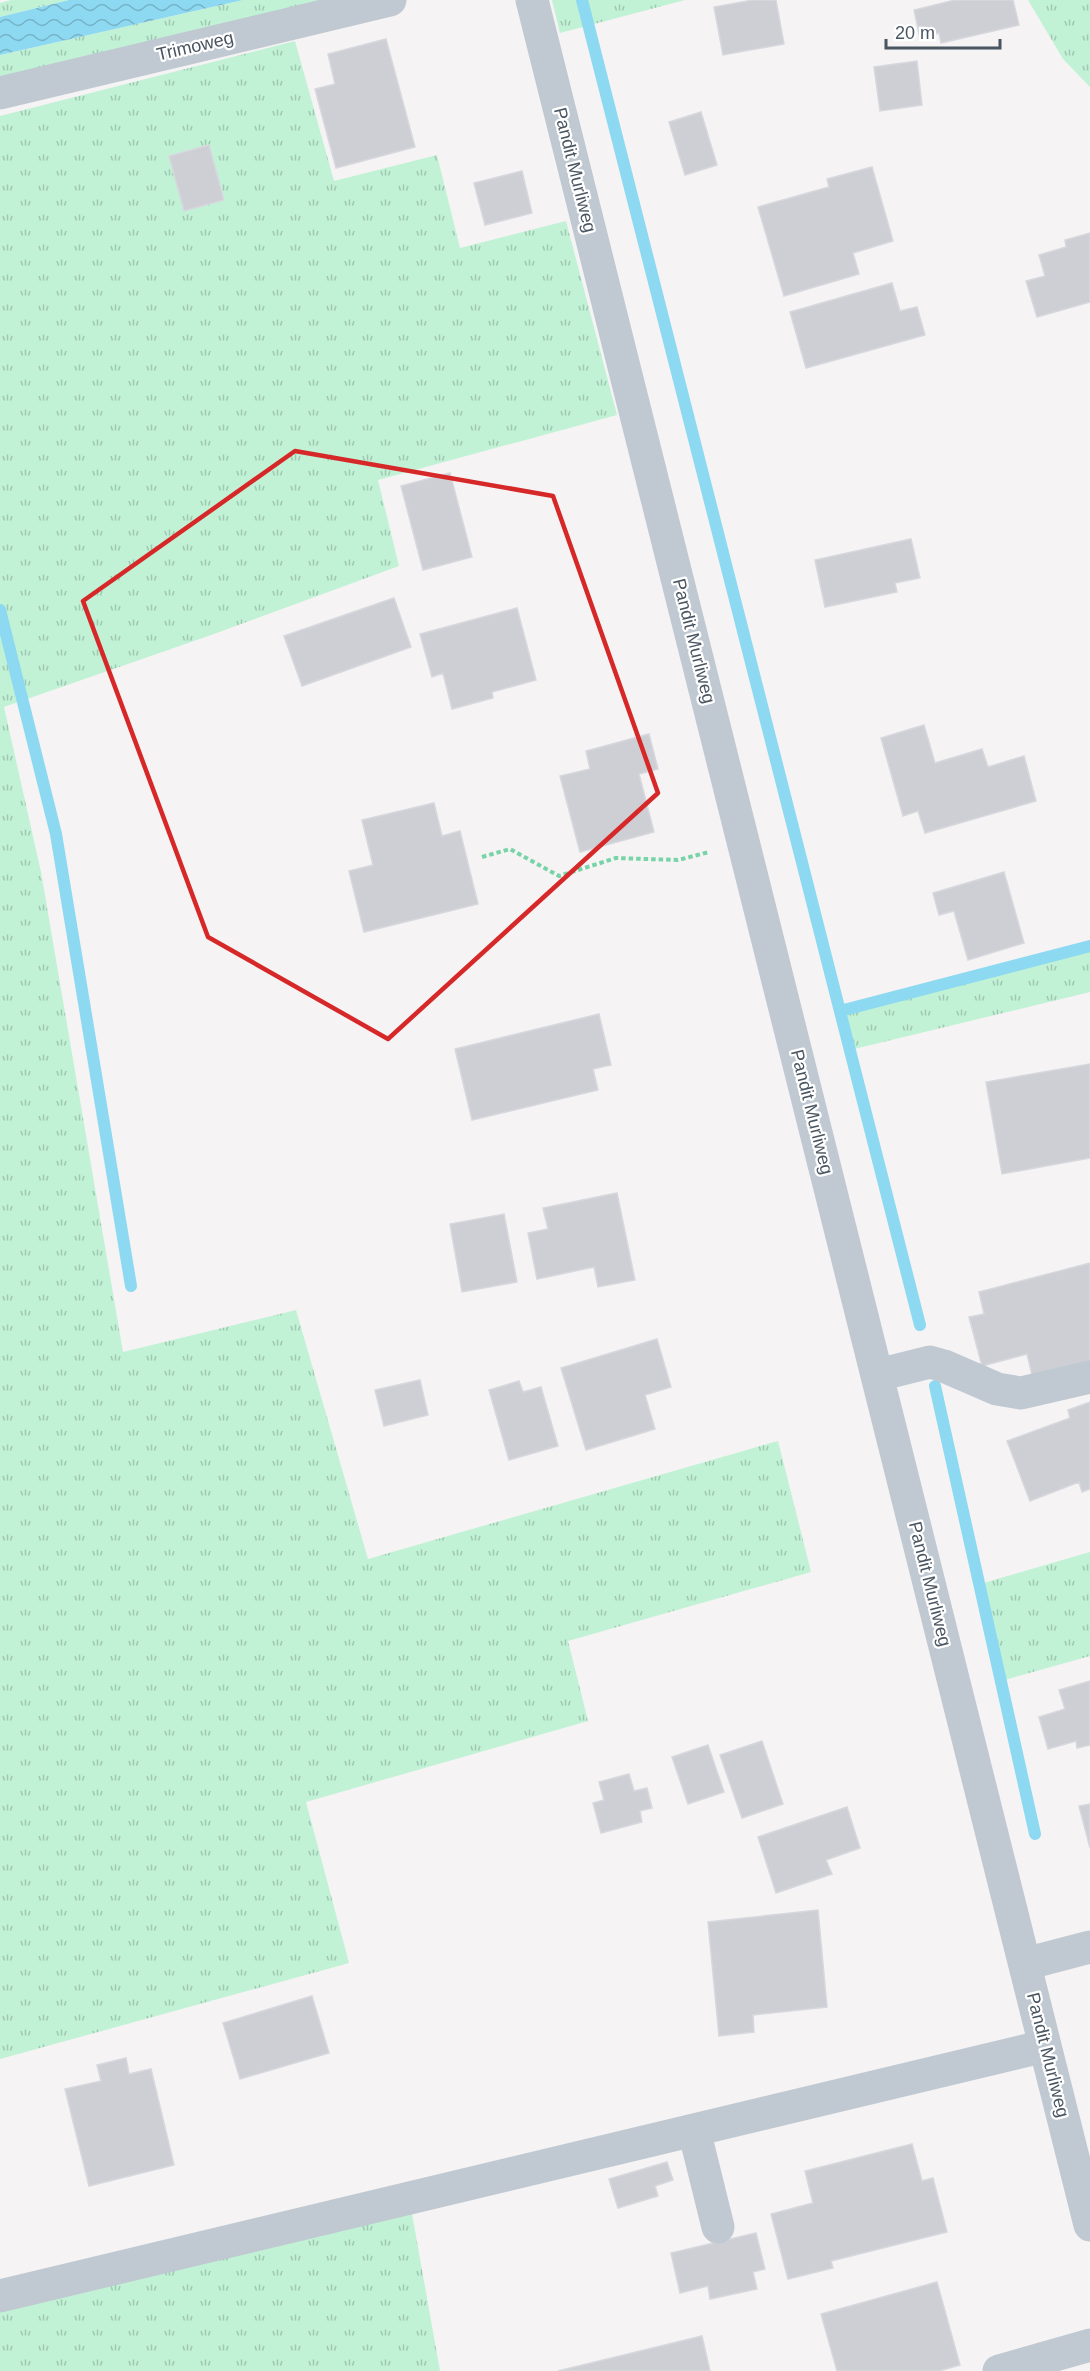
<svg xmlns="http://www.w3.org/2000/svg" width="1090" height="2371" font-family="Helvetica,sans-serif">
<defs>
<pattern id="grass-tufts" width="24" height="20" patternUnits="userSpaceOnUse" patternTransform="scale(1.5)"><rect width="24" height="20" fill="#c1f2d6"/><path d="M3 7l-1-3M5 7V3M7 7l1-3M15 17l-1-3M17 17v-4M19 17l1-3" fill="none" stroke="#9fc7b1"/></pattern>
<pattern id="water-waves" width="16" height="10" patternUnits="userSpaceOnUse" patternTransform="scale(1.5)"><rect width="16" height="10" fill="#8dd9f1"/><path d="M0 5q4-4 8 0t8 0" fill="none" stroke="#75b3c7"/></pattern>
</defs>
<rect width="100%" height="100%" fill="#f5f3f3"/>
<path fill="url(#grass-tufts)" d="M11 0H69L0 17V3Z
M243 0H340L0 77V55Z
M552 0H685L560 33Z
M1028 0H1090V87L1063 59Z
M295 41 334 181 437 155 460 248 566 221 617 415 378 480 399 566 214 634 4 707 41 872 123 1352 296 1310 368 1559 778 1441 811 1572 568 1641 588 1721 306 1802 349 1963 0 2059V116Z
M1090 946V992L850 1050 840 1011Z
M1090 1552V1656L1001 1681 980 1584Z
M411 2208 440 2371H0V2309Z"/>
<path fill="url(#water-waves)" d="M69 0H243L0 55V17Z"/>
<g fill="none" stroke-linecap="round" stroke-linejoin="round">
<path stroke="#8dd9f1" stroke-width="12" d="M582 0 920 1325
M0 610 56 834 131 1286
M840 1011 1090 946
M935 1386 1035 1834"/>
</g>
<path fill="#cdcfd5" stroke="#d7d8de" stroke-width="1.5" d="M753 0H776L784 44 723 55 714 7Z
M955 0H1013L1019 25 941 43 939 33 920 38 914 10Z
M386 39 415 147 336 168 315 89 335 84 328 54Z
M917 61 922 105 880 111 874 67Z
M701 112 717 165 685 175 669 122Z
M209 145 224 200 184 211 169 156Z
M872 167 893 241 853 253 859 274 784 296 758 207 829 187 827 179Z
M522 171 532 213 485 225 474 183Z
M1090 233V302L1037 317 1026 281 1045 276 1039 255 1066 247 1065 240Z
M892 283 900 311 917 307 925 335 806 368 790 312Z
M450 473 472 557 423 570 401 486Z
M911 539 920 578 895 583 897 592 825 607 815 560Z
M394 598 411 647 302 686 284 636Z
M517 608 536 680 492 692 493 698 452 709 443 673 432 677 420 634Z
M924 725 935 763 982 749 988 767 1024 756 1036 801 925 833 918 811 903 816 881 738Z
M649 734 658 769 639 774 654 832 580 852 560 776 590 769 586 751Z
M434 803 442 836 460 831 478 904 364 932 349 871 373 865 362 820Z
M1004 872 1024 943 968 960 954 911 939 915 933 893Z
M599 1014 611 1065 593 1069 598 1090 472 1120 455 1049Z
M1090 1064V1158L1002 1174 986 1082Z
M617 1193 635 1280 598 1287 594 1267 537 1279 528 1233 548 1229 543 1208Z
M504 1214 517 1282 462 1292 450 1224Z
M1090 1263V1364L1033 1379 1027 1354 982 1366 969 1317 984 1314 979 1292Z
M657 1339 671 1387 645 1395 655 1429 586 1450 561 1368Z
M420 1380 428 1415 384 1426 375 1390Z
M519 1381 523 1392 541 1387 558 1446 509 1460 489 1390Z
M1090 1402V1489L1082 1492 1079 1482 1030 1501 1007 1441 1070 1418 1068 1410Z
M1090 1681V1745L1077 1748 1076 1741 1048 1749 1039 1717 1065 1709 1059 1690Z
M762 1741 783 1804 742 1818 720 1755Z
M708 1745 724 1792 688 1804 672 1757Z
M629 1774 634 1791 647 1788 652 1808 640 1811 642 1822 601 1833 593 1803 604 1800 599 1782Z
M1090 1804V1848L1079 1806Z
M847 1807 860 1848 826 1860 832 1874 776 1893 758 1837Z
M818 1910 827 2007 753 2015 754 2032 719 2036 708 1922Z
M312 1996 329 2053 240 2079 223 2023Z
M126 2058 129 2074 151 2069 174 2165 89 2186 65 2089 101 2081 97 2065Z
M912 2144 922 2181 933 2178 947 2232 831 2261 833 2268 788 2279 771 2214 813 2203 805 2171Z
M667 2162 673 2180 655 2186 658 2196 618 2208 609 2179Z
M756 2233 765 2269 753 2272 757 2289 710 2299 708 2286 680 2293 671 2253Z
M937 2282 960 2365 939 2371H837L821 2314Z
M702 2336 710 2371H558Z"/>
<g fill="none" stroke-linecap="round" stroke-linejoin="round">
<path stroke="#77d3a8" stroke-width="4" stroke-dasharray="4.5 3" stroke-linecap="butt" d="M482 857 510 849 559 876 616 858 678 860 709 852"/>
<path stroke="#c0c9d2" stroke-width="33" d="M532 0 1090 2225
M0 93 390 0
M878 1375 930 1362 944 1366 997 1389 1021 1393 1090 1377
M1025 1964 1090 1947
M694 2130 718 2227
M0 2296 1045 2046
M999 2371 1090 2345"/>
</g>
<path fill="none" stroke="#d62828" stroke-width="4.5" stroke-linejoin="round" d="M295 451 553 496 658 793 388 1039 208 937 83 601Z"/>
<g text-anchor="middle" stroke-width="4.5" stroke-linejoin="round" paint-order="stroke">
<g font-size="18" fill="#495561" stroke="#fff">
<text transform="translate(195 46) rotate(-13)" y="6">Trimoweg</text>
<text transform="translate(575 170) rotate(76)" y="6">Pandit Murliweg</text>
<text transform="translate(694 641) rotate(76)" y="6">Pandit Murliweg</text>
<text transform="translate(812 1112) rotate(76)" y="6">Pandit Murliweg</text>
<text transform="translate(930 1584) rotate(76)" y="6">Pandit Murliweg</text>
<text transform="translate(1048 2055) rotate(76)" y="6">Pandit Murliweg</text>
</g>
</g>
<path d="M886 39v9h114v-9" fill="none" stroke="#495561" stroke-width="3"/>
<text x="895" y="39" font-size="18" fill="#495561" stroke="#ffffff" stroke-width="4.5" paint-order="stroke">20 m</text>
</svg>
